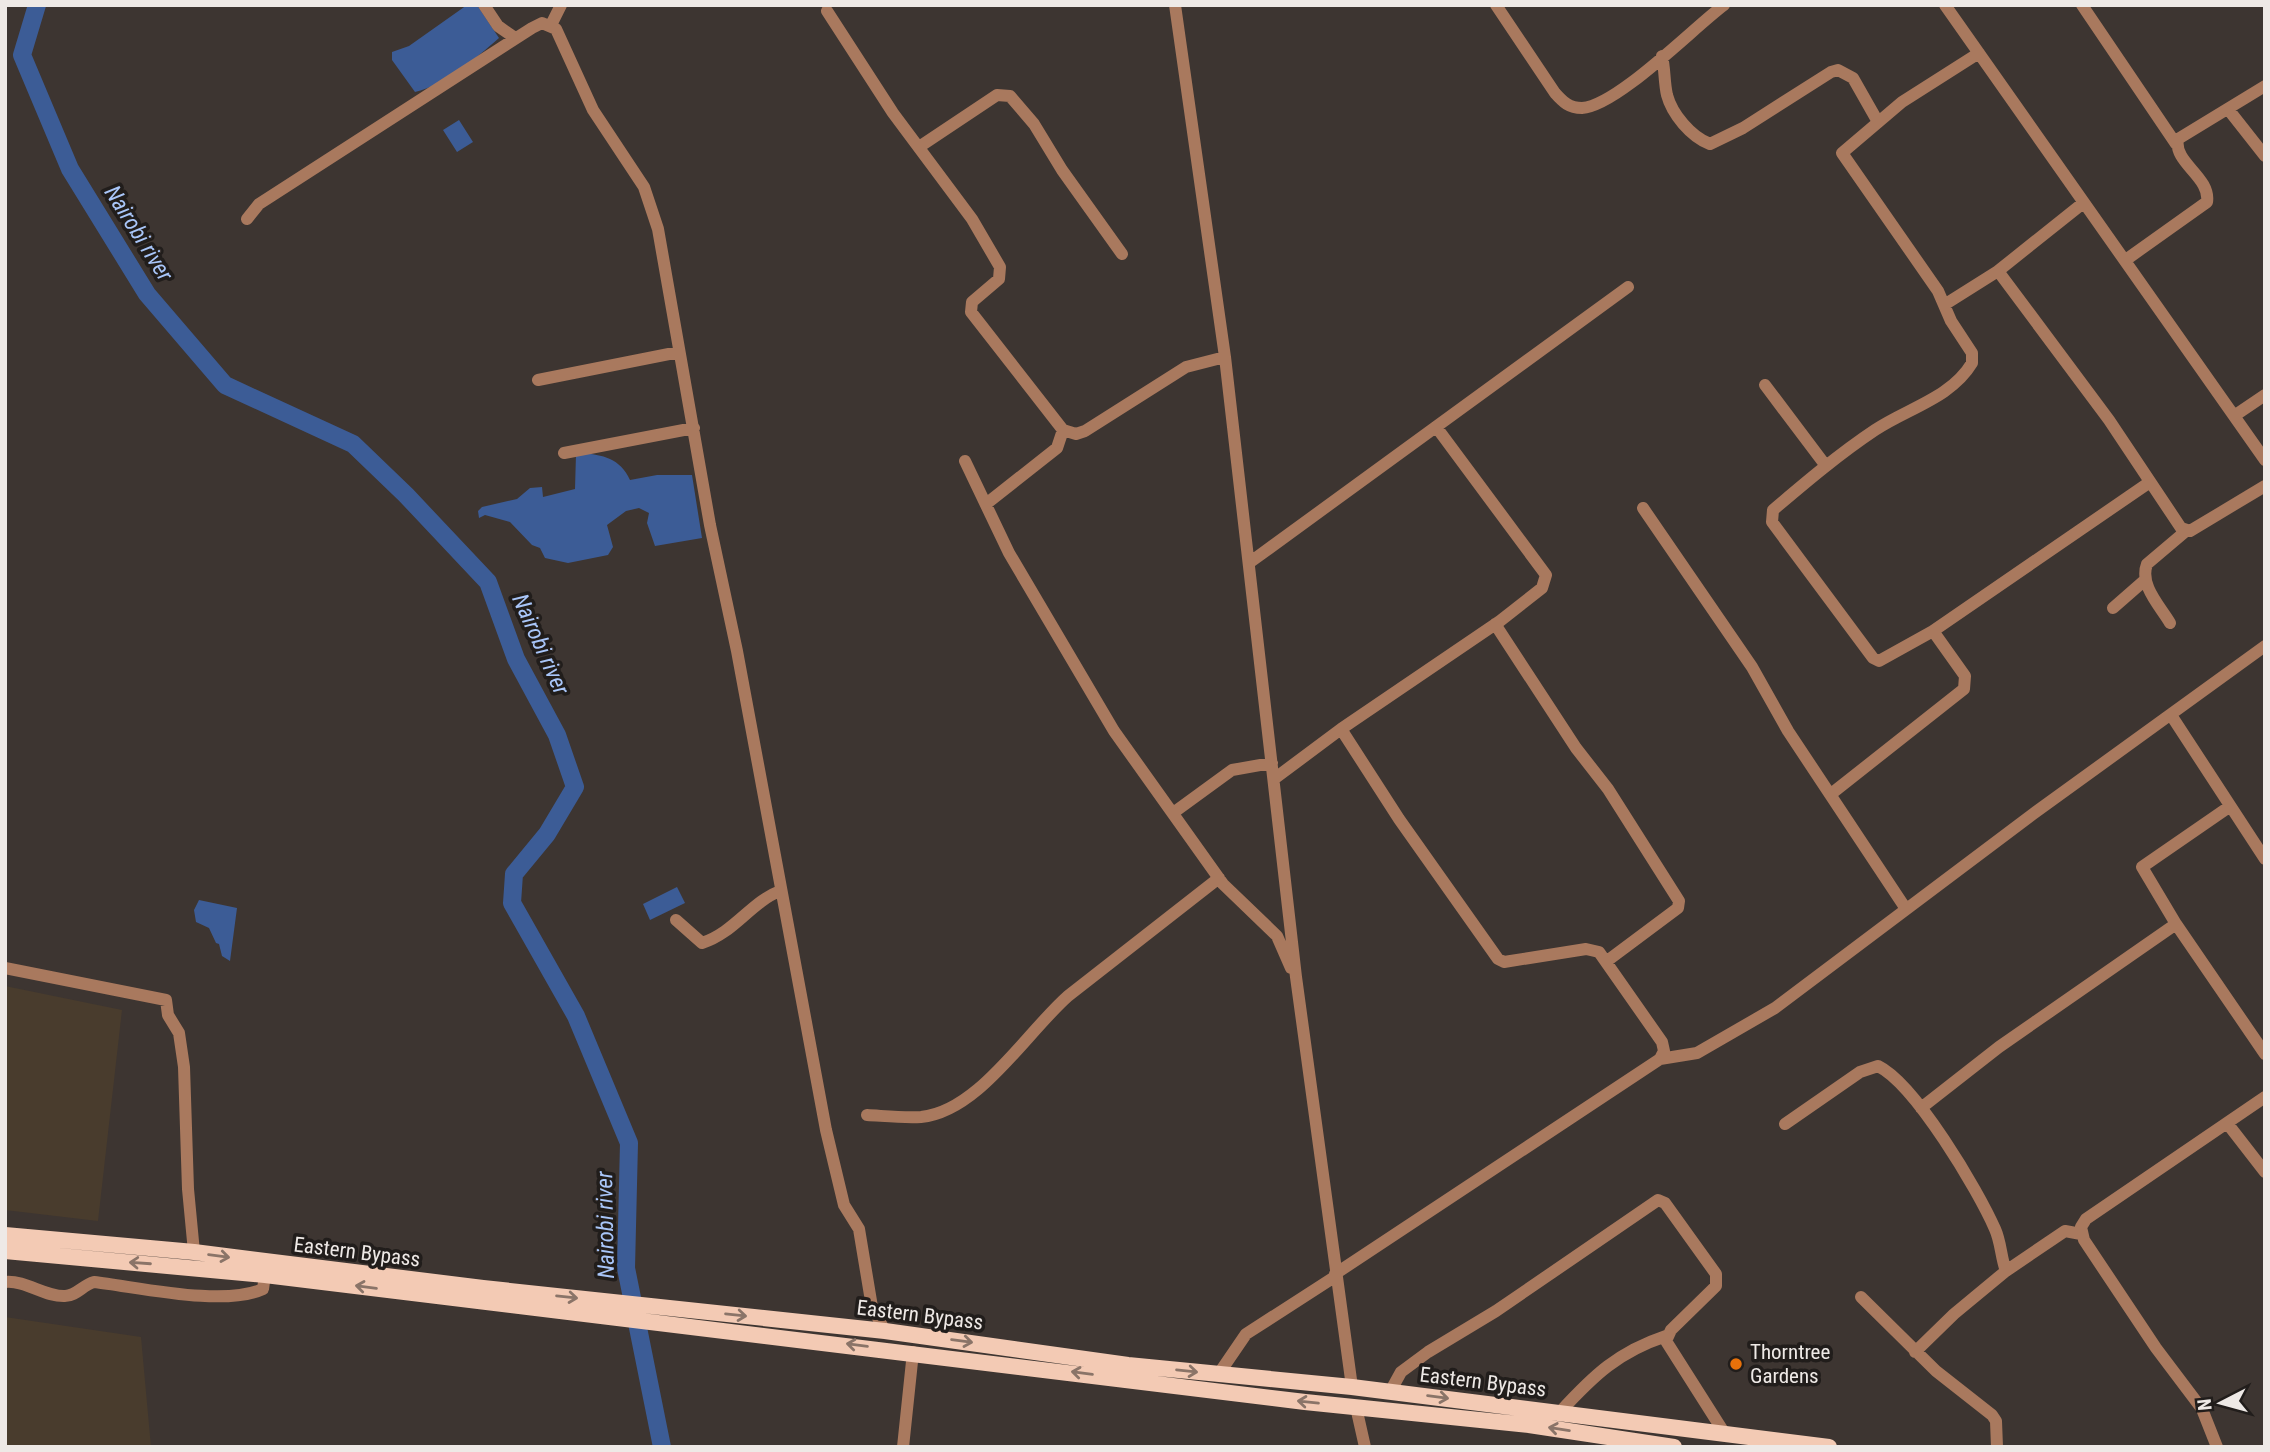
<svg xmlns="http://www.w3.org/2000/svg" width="2270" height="1452" font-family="'Roboto Condensed',sans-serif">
<rect width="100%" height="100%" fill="#3d3531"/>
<path fill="#493c2d" d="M5 986 122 1010 98 1221 5 1210Z
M5 1317 141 1337 151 1447H5Z"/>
<path fill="#3c5c96" d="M467 5H477L499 38C475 59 445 85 415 92L392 60V52L409 46Z
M459 120 473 142 457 152 443 130Z
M581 453C603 455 620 458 630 480L657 475H692L702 538 655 546 647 523 649 513 639 508 626 511 607 525 613 547 608 555 568 563 545 558 540 548 532 545 510 522 485 515 479 518 478 511 482 507 517 499 530 488 542 487 543 497 575 489 576 454Z
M677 887 685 903 650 920 643 904Z
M199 900 237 908 230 961 222 956 219 944 216 943 209 928 196 922 194 910Z"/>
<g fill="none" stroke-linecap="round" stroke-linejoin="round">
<path stroke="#3c5c96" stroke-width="18" d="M37 5 22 55 70 169 147 294 225 385 353 444 406 495 488 582 516 659 557 735 575 787 547 834 514 874 512 903 576 1016 629 1143 626 1268 662 1447"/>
<path stroke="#a9795e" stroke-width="12" d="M484 5 498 26 515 38
M1175 5 1225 357 1296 977 1352 1387
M1496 5 1555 93C1563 102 1569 108 1582 108 1617 106 1693 28 1724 5
M1945 5 2265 460
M2082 5 2176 144
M827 11 893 113 972 219 1000 267 999 279 972 302 971 312 1063 430 1076 434 1085 431 1186 367 1225 357
M551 25 561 5
M1979 53 1902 102 1842 153 1938 291 1951 321 1972 353V363C1951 398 1908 408 1875 430 1839 454 1806 482 1773 510L1772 522 1873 658 1879 661 1933 631 2150 482
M1662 56C1665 69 1664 82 1667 95 1672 114 1691 137 1710 144L1743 128 1831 72 1838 70 1853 78 1878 122
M2228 109 2265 156
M919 147 997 95 1010 96 1034 124 1062 170 1122 254
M2082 204 1998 271 2109 420 2181 528 2190 531 2265 486
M247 219 259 204 532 28 542 23 556 29 593 110 644 187 658 229 710 525 737 651 826 1130 844 1205 859 1229 872 1307 885 1331
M2127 259 2207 202C2211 177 2173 163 2178 139L2265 86
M1944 305 1998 271
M538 380 679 352
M1765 385 1826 466
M2234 416 2265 395
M564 453 694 428
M965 461 1009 553 1114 731 1223 884 1277 936 1291 968
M986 504 1057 448 1063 430
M1643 508 1752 667 1788 731 1906 909
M1249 563 1628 287
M2113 608 2145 580
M2170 623C2160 606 2139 585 2147 564L2186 531
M1495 624 1576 748 1608 789 1679 901 1678 908 1607 961
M2171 715 2265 859
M1274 779 1341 729 1500 621 1542 588 1546 575 1437 428
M1831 794 1964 689 1965 676 1933 631
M1173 813 1232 770 1272 763
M676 920 702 943C734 933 751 902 780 891
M2176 924 2265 1054
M5 968 166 1000 168 1015 179 1033 184 1067 188 1189 194 1252
M1660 1059 1697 1053 1775 1008 2033 814 2265 646
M1921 1108 1999 1047 2176 924 2142 867 2229 807
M867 1115C885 1116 903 1118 921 1117 978 1112 1026 1033 1068 996L1219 878
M2227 1123 2265 1172
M1785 1124 1860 1072 1878 1066C1915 1084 1978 1190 1995 1229 2001 1242 2001 1258 2006 1271L1954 1314 1915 1352
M2006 1271 2065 1231 2081 1234
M1335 1274 1660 1059 1664 1051 1662 1042 1599 952 1586 949 1504 962 1498 959 1399 819 1341 729
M5 1282C26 1280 45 1297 65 1296 76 1296 83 1285 94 1282 138 1287 224 1307 263 1289L265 1275
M1861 1297 1936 1371 1992 1415 1996 1421 1997 1447
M1218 1375 1246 1334 1336 1276
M1390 1392 1401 1372 1428 1352 1496 1311 1658 1200 1665 1203 1716 1274V1286L1671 1330 1666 1341 1725 1434
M1356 1407 1365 1447
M1560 1412C1594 1375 1618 1352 1666 1336
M903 1447 913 1352
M2217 1447 2202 1409 2156 1348 2084 1240 2081 1227 2086 1219 2265 1097"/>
<path stroke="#f3cab4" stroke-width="16" d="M5 1235 194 1252 483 1288 885 1331 1128 1365 1352 1387 1829 1447
M5 1251 265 1275 1305 1402 1529 1425 1674 1447"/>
</g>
<defs><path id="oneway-shaft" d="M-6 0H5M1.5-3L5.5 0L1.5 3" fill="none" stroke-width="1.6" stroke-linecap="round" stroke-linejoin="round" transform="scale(1.75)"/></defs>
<g stroke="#8a7468">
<use href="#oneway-shaft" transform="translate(219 1256) rotate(7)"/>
<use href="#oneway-shaft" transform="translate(140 1263) rotate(-176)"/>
<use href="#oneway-shaft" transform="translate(366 1287) rotate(-173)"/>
<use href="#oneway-shaft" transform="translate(567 1297) rotate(6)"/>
<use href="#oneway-shaft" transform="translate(736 1315) rotate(6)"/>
<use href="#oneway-shaft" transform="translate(962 1341) rotate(7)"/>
<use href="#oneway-shaft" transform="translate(857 1345) rotate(-173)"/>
<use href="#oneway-shaft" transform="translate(1187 1371) rotate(6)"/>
<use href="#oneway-shaft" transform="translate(1082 1373) rotate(-173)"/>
<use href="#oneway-shaft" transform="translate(1438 1397) rotate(7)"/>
<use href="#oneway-shaft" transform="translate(1308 1402) rotate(-174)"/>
<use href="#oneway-shaft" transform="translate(1559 1429) rotate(-171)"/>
</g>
<circle fill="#e8710a" stroke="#211d1b" stroke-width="2.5" cx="1736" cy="1364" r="7"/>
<g text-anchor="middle" stroke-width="7" stroke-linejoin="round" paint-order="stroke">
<g font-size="21" fill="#eee9e6" stroke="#211d1b">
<text transform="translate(357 1252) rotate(7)" y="7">Eastern Bypass</text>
<text transform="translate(920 1315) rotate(7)" y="7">Eastern Bypass</text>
<text transform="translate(1483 1382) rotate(7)" y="7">Eastern Bypass</text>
</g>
<g font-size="21" fill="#eee9e6" stroke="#211d1b" text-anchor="start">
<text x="1750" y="1359">Thorntree<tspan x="1750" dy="24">Gardens</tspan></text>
</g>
<g font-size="23" font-style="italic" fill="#a9c6f9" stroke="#211d1b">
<text transform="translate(139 233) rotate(58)" y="8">Nairobi river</text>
<text transform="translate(541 644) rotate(66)" y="8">Nairobi river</text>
<text transform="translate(605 1225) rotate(-91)" y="8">Nairobi river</text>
</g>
</g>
<rect width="2270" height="1452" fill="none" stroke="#eee9e6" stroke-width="14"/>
<g transform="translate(2221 1403) rotate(264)" stroke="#211d1b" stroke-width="5" paint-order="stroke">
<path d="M0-5L12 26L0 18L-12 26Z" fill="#eee9e6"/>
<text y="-10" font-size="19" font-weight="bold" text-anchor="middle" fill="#eee9e6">N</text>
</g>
</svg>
